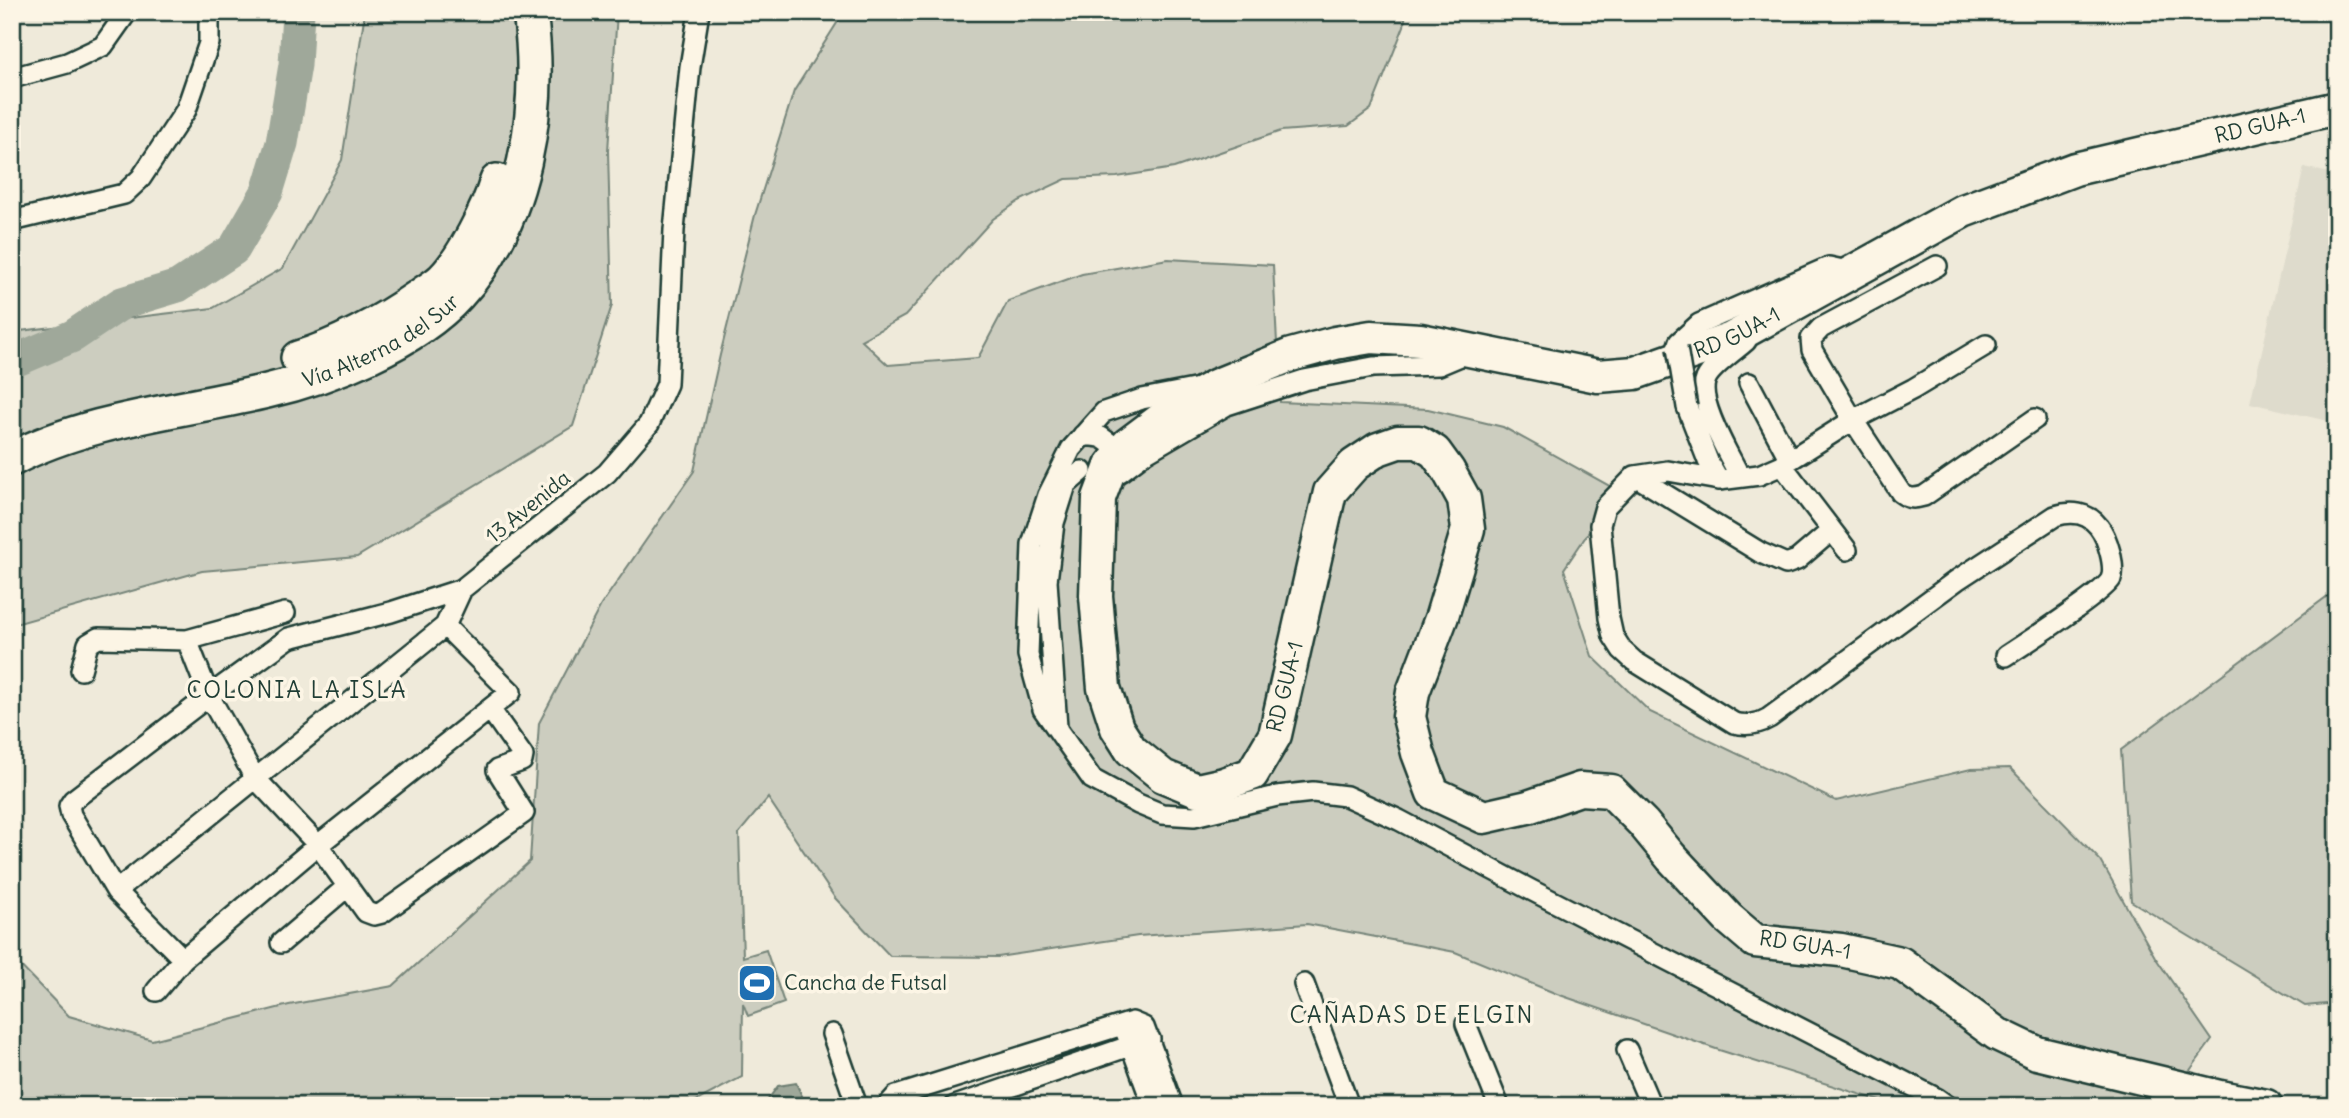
<svg xmlns="http://www.w3.org/2000/svg" width="2349" height="1118" font-family="Delius,sans-serif">
<rect width="100%" height="100%" fill="#efeada"/>
<filter id="ink" filterUnits="userSpaceOnUse"><feTurbulence type="fractalNoise" baseFrequency=".0143" numOctaves="2"/><feDisplacementMap in="SourceGraphic" scale="14" xChannelSelector="R" yChannelSelector="G"/><feConvolveMatrix kernelMatrix="1 2 1 2 8 2 1 2 1" color-interpolation-filters="sRGB"/></filter>
<g filter="url(#ink)">
<path fill="#dedbcc" d="M2304 167 2337 175V423L2250 403Z"/>
<path fill="#cccdbf" stroke="#76857a" stroke-width="2" d="M365 12H617L608 151 612 305 573 426 357 557 202 571 12 625V332L213 308 283 268 342 160Z
M844 12H1406L1404 26 1371 109 1348 126 1281 131 1174 168 1117 177 1066 179 1019 201 993 219 905 316 861 340 888 365 978 358 1008 301 1082 274 1168 259 1273 265 1280 402 1428 409 1503 427 1617 490 1564 569 1592 656 1650 712 1836 801 1971 769 2010 768 2101 861 2155 957 2212 1040 2164 1106H1897L1719 1050 1557 994 1455 952 1307 924 1138 936 998 957 890 956 835 898 768 798 739 833 743 957 766 950 784 1003 748 1016 743 1003 742 1077 687 1106H12V957L69 1016 152 1040 289 1005 393 986 530 861 539 723 601 605 694 471 720 355 755 215 794 91Z
M2337 589V1003L2305 1006 2131 901 2121 750Z"/>
<path fill="#9fa89a" stroke="#6c7d71" stroke-width="2" d="M796 1083 802 1096C791 1104 780 1111 767 1101L778 1086Z"/>
<g fill="none" stroke-linecap="round" stroke-linejoin="round">
<path stroke="#9fa89a" stroke-width="33" d="M12 362 73 336 122 303 178 286 234 249 267 192 282 143 295 65 298 12"/>
<g stroke="#1f3d34" stroke-width="24">
<path id="minor" d="M12 78 67 63 103 46 127 12
M12 221 124 194 141 178 186 110 209 43V12
M1937 266 1821 328 1811 339 1812 350 1853 420 1901 493C1909 499 1914 499 1924 496L2035 419
M1986 345 1913 389 1853 420 1782 465 1759 475 1719 480 1668 471 1635 476 1605 507 1600 525 1609 618 1613 636 1622 650 1634 661 1734 723C1747 726 1757 725 1769 718L1957 580 2055 516C2071 511 2088 512 2099 527 2107 537 2116 566 2111 579 2105 592 2023 645 2006 656
M1677 348 1679 342 1699 324 1829 267 1852 272
M1749 383 1790 460
M1194 389 1142 399 1104 412 1071 449 1048 495 1032 544 1028 655 1043 709 1092 779 1138 804 1162 814 1194 816 1277 796 1313 792 1346 796 1399 820 1531 890 1938 1099 1948 1106
M1687 407 1708 461 1719 480
M1083 435 1101 437 1122 452
M1782 465 1847 550
M1120 472 1145 453 1227 405 1304 380 1373 367 1439 365 1470 352
M1635 476 1761 553 1786 564 1797 560 1831 531
M1740 477C1730 456 1696 401 1706 379 1711 367 1736 350 1746 341
M187 640 285 613
M81 670 88 644 98 638 187 640 209 696 255 778 318 845 366 912 374 915 382 913 524 813 497 770 522 761 523 756 490 709
M1057 727 1047 581 1054 523 1066 485 1082 471
M116 891 445 626 462 589 607 473 649 424 667 384 674 230 690 67 699 12
M281 943 348 886
M183 959 116 891 71 815 69 806 73 800 209 696 289 638 391 612 462 589
M1304 984 1349 1106
M156 991 183 959 318 845 511 692 445 626
M1466 1024 1499 1106
M832 1034 857 1106
M1127 1035 1153 1106
M1627 1050 1651 1106
M887 1106 896 1096 1132 1022 1144 1027 1173 1106
M955 1106 1150 1039"/>
</g>
<g stroke="#1f3d34" stroke-width="37">
<g id="primary">
<path id="s1" d="M2266 1106 2220 1097 2037 1053 1997 1034 1900 963 1841 950 1755 941 1728 918 1671 857 1643 823 1611 791 1580 789 1528 807 1484 817 1433 793 1418 753 1409 717 1413 692 1442 616 1468 529 1464 499 1448 470 1435 452 1419 442H1398L1378 449 1354 465 1330 492 1275 735 1252 774 1224 784 1197 790 1163 776 1131 750 1117 728 1104 688 1096 596 1099 498 1111 466 1128 444 1176 408 1217 385 1291 355 1335 343 1371 337 1420 340 1598 376 1635 373 1731 339 1963 211 2075 169 2337 108"/>
</g>
</g>
<g stroke="#1f3d34" stroke-width="38">
<g id="trunk">
<path d="M298 358C343 344 382 322 421 295 428 290 437 285 443 279 463 259 489 208 497 181"/>
<path id="s2" d="M12 459C87 419 184 411 267 391 328 377 415 343 458 295 526 221 543 109 530 12"/>
</g>
</g>
<use href="#minor" stroke="#fcf5e5" stroke-width="19"/>
<use href="#primary" stroke="#fcf5e5" stroke-width="32"/>
<use href="#trunk" stroke="#fcf5e5" stroke-width="33"/>
<g stroke="#1f3d34" stroke-width="24" stroke-linecap="butt">
<path id="minor-bridge" d="M1677 348 1687 407"/>
</g>
<use href="#minor-bridge" stroke="#fcf5e5" stroke-width="19"/>
</g>
</g>
<defs>
<g id="stadium-square" transform="scale(2.0125)"><rect x="-9" y="-9" width="18" height="18" rx="4" fill="#1f6fb2" stroke="#fcf5e5"/><path d="M0-5a6.5 5 0 1 0 0 10a6.5 5 0 1 0 0-10ZM-3.5-1.8h7v3.6h-7Z" fill="#fff"/></g>
</defs>
<g fill-rule="evenodd">
<use href="#stadium-square" x="757" y="983"/>
</g>
<g text-anchor="middle" stroke-width="7" stroke-linejoin="round" paint-order="stroke">
<g font-size="21" fill="#1f3d34" stroke="#fcf5e5">
<text dy="7" stroke="none"><textPath href="#s1" startOffset="3395">RD GUA-1</textPath></text>
<text dy="7" stroke="none"><textPath href="#s1" startOffset="2828">RD GUA-1</textPath></text>
<text dy="7" stroke="none"><textPath href="#s2" startOffset="390">Vía Alterna del Sur</textPath></text>
<text transform="translate(528 507) rotate(-39)" y="7">13 Avenida</text>
<text transform="translate(1285 687) rotate(-76)" y="7">RD GUA-1</text>
<text transform="translate(1805 945) rotate(9)" y="7">RD GUA-1</text>
</g>
<g font-size="21" fill="#1f3d34" stroke="#fcf5e5" text-anchor="start">
<text x="784" y="990">Cancha de Futsal</text>
</g>
<g font-size="23" letter-spacing="2" fill="#1f3d34" stroke="#fcf5e5">
<text x="297" y="698">COLONIA LA ISLA</text>
<text x="1412" y="1023">CAÑADAS DE ELGIN</text>
</g>
</g>
<rect width="2349" height="1118" fill="none" stroke="#fcf5e5" stroke-width="42"/>
<rect x="21" y="21" width="2307" height="1076" fill="none" stroke="#1f3d34" stroke-width="2.5" filter="url(#ink)"/>
</svg>
